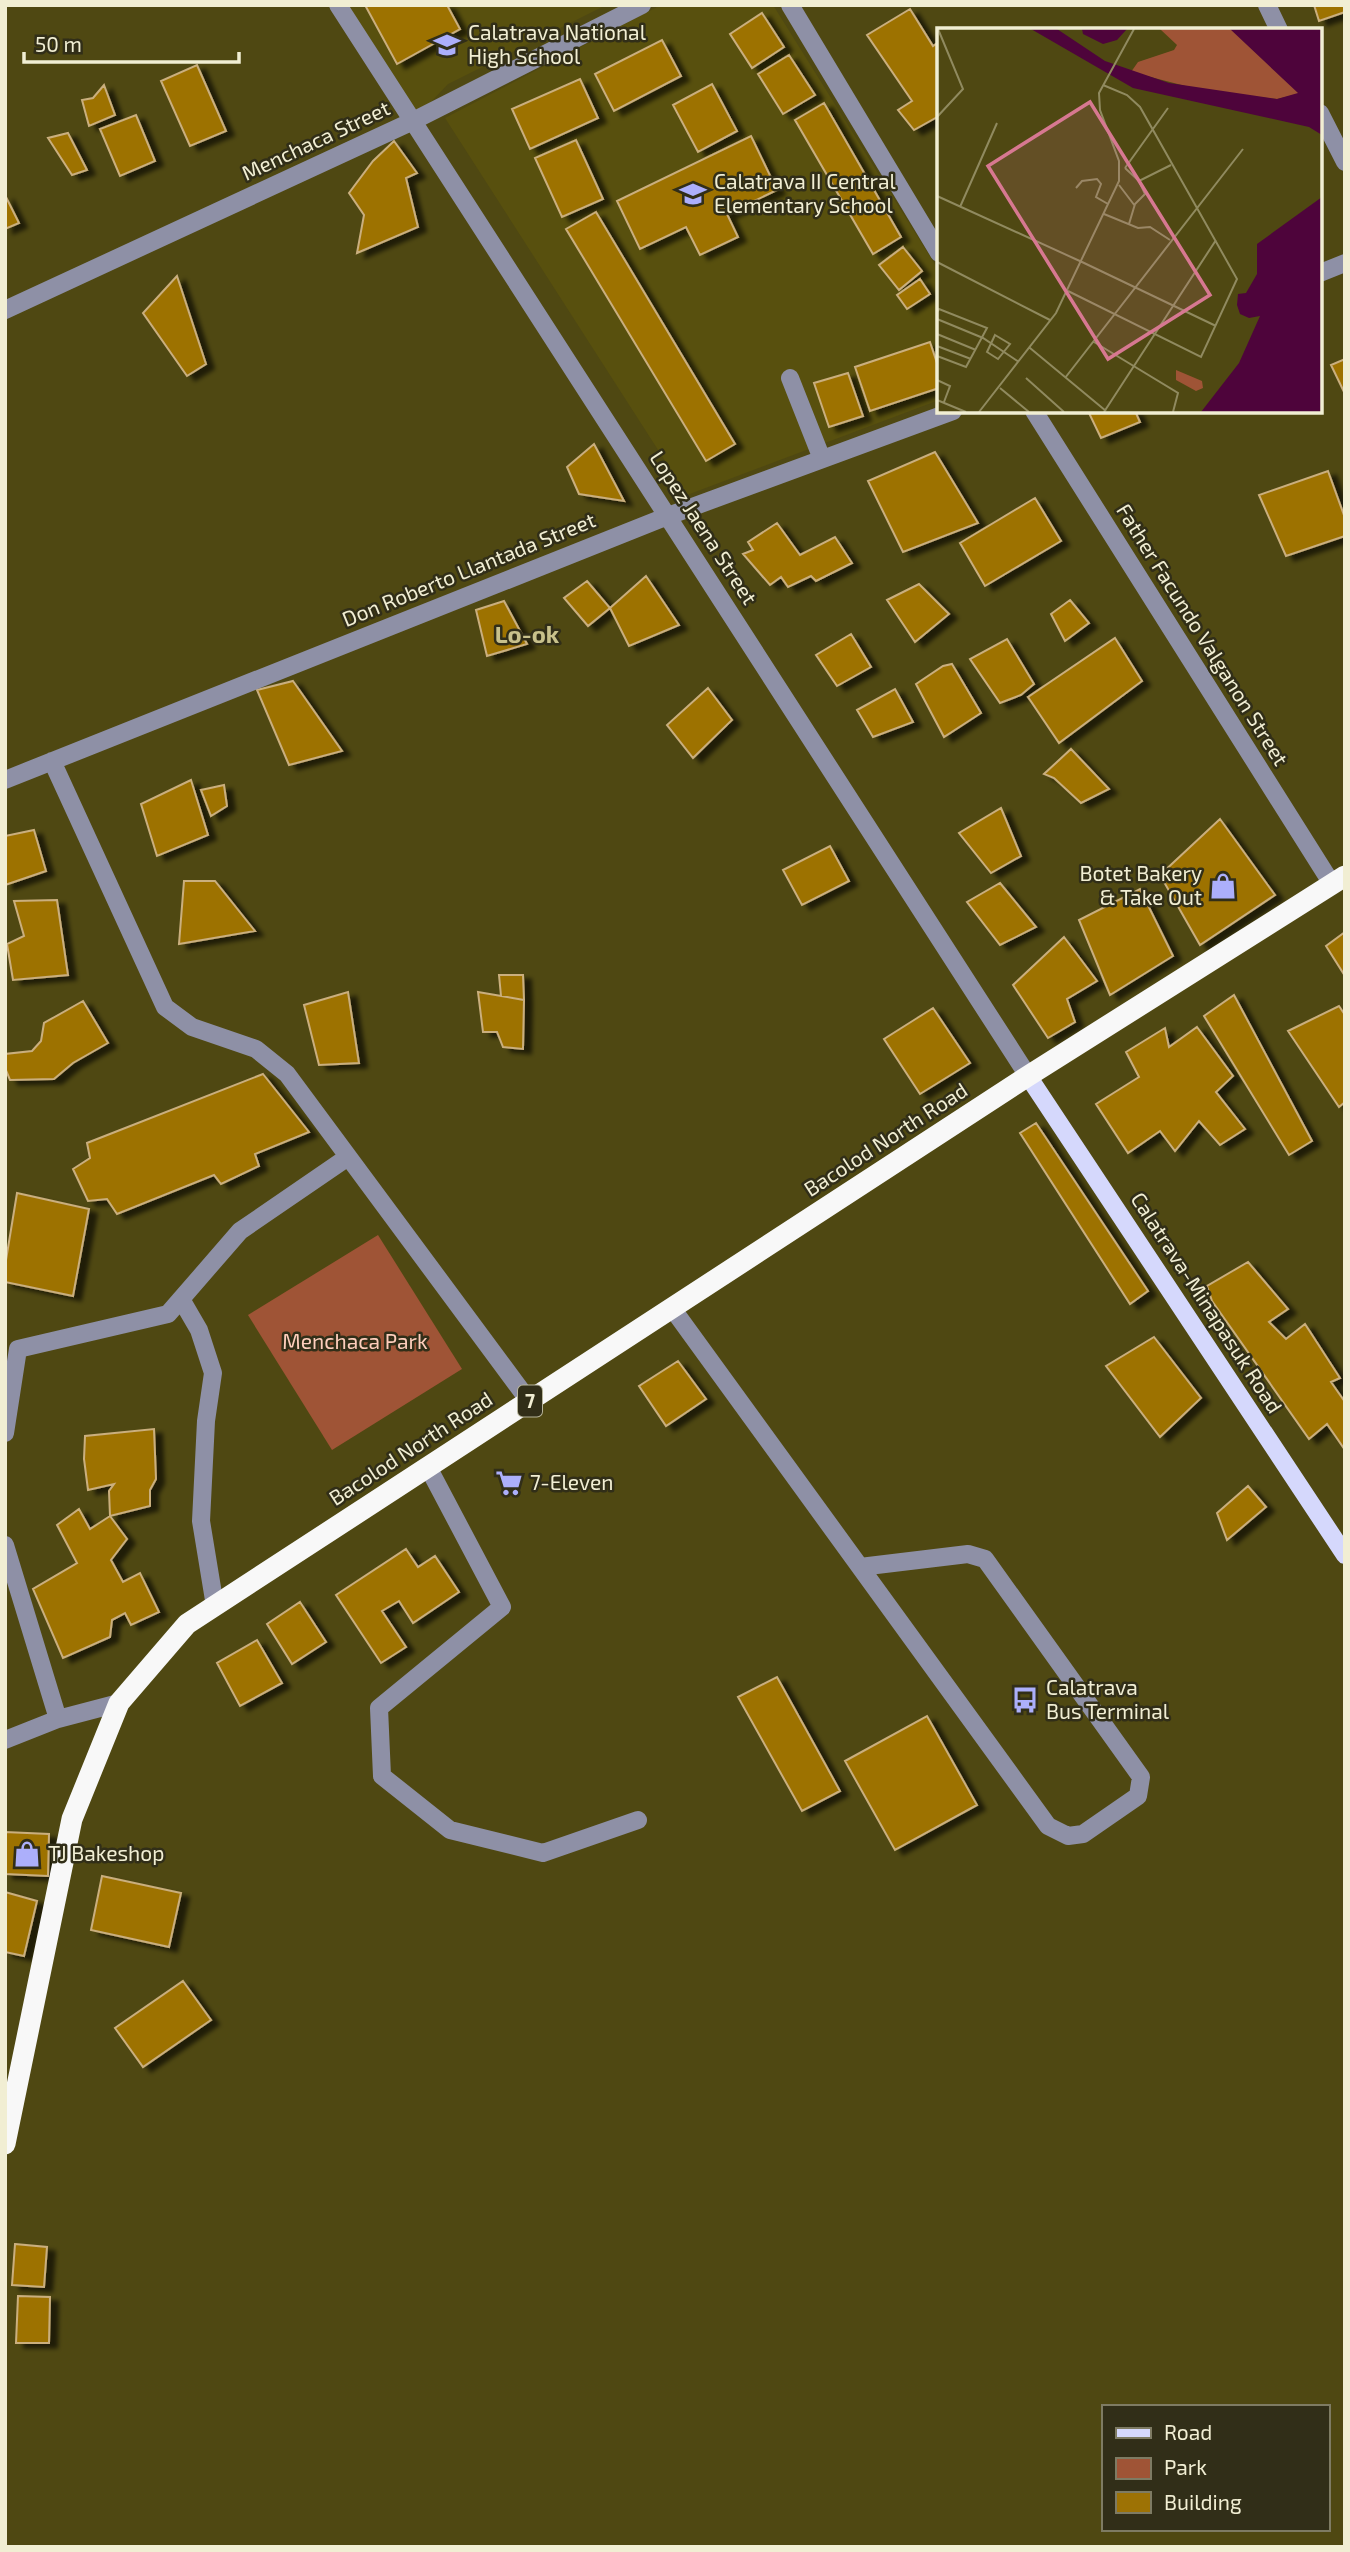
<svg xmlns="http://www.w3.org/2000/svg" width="1350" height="2552" font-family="'Exo 2',sans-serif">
<defs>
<filter id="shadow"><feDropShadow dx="8" dy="4.5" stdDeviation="2" flood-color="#0009"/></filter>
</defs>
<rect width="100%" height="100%" fill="#4f4812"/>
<path fill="#58500e" d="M342 5H606L448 84 413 121Z
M661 5H773L939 271V400L687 495 445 118Z"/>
<path fill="#9f5436" d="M378 1235 462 1369 332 1450 248 1315Z"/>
<path fill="#9d7205" stroke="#caaf7e" stroke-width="2" filter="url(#shadow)" d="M365 5H447L460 29 397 64Z
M1314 5H1345V12L1319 21Z
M910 9 933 46 939 42V116L914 130 898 110 912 101 867 35Z
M762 13 784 47 752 68 730 34Z
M662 40 681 76 614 111 595 74Z
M789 55 815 95 783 114 758 74Z
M197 65 226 131 190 146 161 81Z
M580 79 598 118 530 149 512 109Z
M712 84 737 131 698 152 673 105Z
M104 85 115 115 89 126 82 100 93 98Z
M824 103 901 237 873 254 795 120Z
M136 115 155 161 120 176 100 129Z
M68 133 87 170 72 175 48 138Z
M751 136 777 190 727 214 738 237 700 255 686 227 640 249 617 201Z
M576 140 603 199 562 217 535 158Z
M394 141 417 173 406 178 418 227 357 253 364 215 349 193 373 161Z
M5 195 19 223 5 229Z
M596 212 735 444 706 461 566 229Z
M903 247 922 271 899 290 879 265Z
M177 276 206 364 187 376 143 313Z
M920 279 930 294 907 309 897 295Z
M930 342 939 369V388L870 411 855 367Z
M1345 359V394L1331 365Z
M848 373 863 416 829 427 814 383Z
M1088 411H1135L1140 422 1101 438Z
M594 444 624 501 579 494 567 467Z
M935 452 978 523 903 552 868 481Z
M1328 471 1345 518V536L1286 556 1259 495Z
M1035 498 1061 541 985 586 960 543Z
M777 523 800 555 835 537 852 563 816 581 811 576 788 587 781 577 770 585 743 554 753 550 748 542Z
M646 576 679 625 629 646 610 608Z
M587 581 610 608 588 626 564 598Z
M919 584 949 614 915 642 887 600Z
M1070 600 1089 623 1065 641 1051 614Z
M504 601 527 644 487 656 476 610Z
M851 634 871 667 837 686 816 655Z
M1115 638 1142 681 1059 743 1028 697Z
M1007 639 1034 684 1021 695 1000 703 970 659Z
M952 664 981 713 944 737 916 684 943 666Z
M293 681 342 751 289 765 257 690Z
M708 688 732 720 693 758 667 725Z
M895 689 913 722 873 737 857 710Z
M1071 749 1109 789 1081 803 1054 778 1044 774Z
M191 780 208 835 157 856 141 804Z
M224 785 227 806 211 816 201 790Z
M1001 808 1021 856 991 873 959 833Z
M1220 819 1275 895 1200 945 1160 875Z
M34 830 46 871 5 885V836Z
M830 846 849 881 802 905 783 870Z
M184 881H215L255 931 179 944Z
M1000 883 1036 927 1000 945 967 902Z
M1140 889 1173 956 1110 995 1079 920Z
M57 900 68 975 13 980 7 944 24 936 14 901Z
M1345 932V976L1326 946Z
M1064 937 1097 981 1067 999 1075 1022 1048 1038 1013 985Z
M499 975H523L524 1000 501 996Z
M348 992 359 1063 319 1065 304 1005Z
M478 992 524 1000 523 1049 503 1047 497 1032H483Z
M1234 995 1312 1141 1289 1155 1204 1016Z
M83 1001 108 1043 73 1063 54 1079 10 1080 5 1068V1054L32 1051 41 1041 44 1023Z
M1339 1006 1345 1015V1102L1339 1107 1288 1031Z
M933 1008 970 1063 920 1094 884 1039Z
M1197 1027 1233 1076 1216 1092 1245 1129 1220 1145 1199 1121 1175 1151 1160 1131 1128 1153 1096 1104 1139 1077 1126 1052 1165 1028 1169 1047Z
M263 1074 309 1132 255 1154 259 1166 221 1184 214 1175 117 1214 107 1199 88 1201 73 1169 90 1158 87 1143Z
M1036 1123 1148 1291 1130 1304 1020 1133Z
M17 1193 89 1209 73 1296 5 1282V1266Z
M1248 1262 1288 1309 1269 1322 1286 1339 1305 1324 1340 1378 1331 1382 1345 1402V1450L1327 1424 1309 1439 1212 1301 1207 1286Z
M1154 1337 1201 1398 1160 1437 1106 1366Z
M678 1361 706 1399 666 1426 639 1386Z
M154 1429 156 1479 150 1490V1506L110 1516 109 1491 114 1484 88 1490 84 1459 85 1436Z
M1248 1486 1266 1507 1227 1540 1217 1513Z
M79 1509 90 1529 110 1516 127 1539 111 1560 123 1582 140 1573 159 1612 131 1625 125 1613 112 1620 110 1637 63 1658 33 1589 77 1563 57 1525Z
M406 1549 418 1567 435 1556 459 1592 413 1623 399 1601 382 1611 406 1647 381 1663 336 1595Z
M300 1602 326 1642 292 1664 267 1624Z
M257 1640 282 1683 240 1706 217 1663Z
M777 1677 840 1791 802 1811 738 1697Z
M927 1716 977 1805 895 1850 845 1761Z
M5 1832 49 1834 48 1876 5 1874Z
M102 1876 181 1893 169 1947 91 1930Z
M5 1892 37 1901 24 1956 5 1952Z
M183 1981 211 2020 143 2067 115 2028Z
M15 2244 47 2247 44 2287 12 2285Z
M18 2296 50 2297 49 2343H16Z"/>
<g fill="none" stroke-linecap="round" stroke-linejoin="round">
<path stroke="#8e90a6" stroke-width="18" d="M338 5 1028 1076
M790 5 939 253
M1267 5 1279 30
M1320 113 1345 162
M1320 273 1345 263
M5 310 413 121 642 5
M790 378 822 459
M1034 411 1332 884
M52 761 165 1007 192 1027 256 1049 287 1074 529 1401
M5 780 668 516 953 411
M181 1299 199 1330 213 1373 206 1421 201 1521 215 1606
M672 1308 1048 1826 1068 1836 1083 1834 1138 1796 1141 1777 985 1559 968 1554 860 1567
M5 1433 18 1349 168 1314 240 1231 348 1157
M428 1467 502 1607 379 1708 382 1776 450 1830 543 1853 638 1820
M5 1545 58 1719 119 1703
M5 1740 58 1719"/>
<path stroke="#d5d8fc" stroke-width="18" d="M1028 1076 1345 1555"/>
<path stroke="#f8f8f8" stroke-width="21" d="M5 2144 72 1819 119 1703 187 1624 1028 1076 1345 876"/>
</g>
<defs>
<g id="school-bare" transform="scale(2.1)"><path d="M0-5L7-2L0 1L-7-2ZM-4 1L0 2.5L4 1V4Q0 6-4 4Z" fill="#acaffb" stroke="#312e18" stroke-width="2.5" paint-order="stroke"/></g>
<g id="shop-bare" transform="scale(2.1)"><path d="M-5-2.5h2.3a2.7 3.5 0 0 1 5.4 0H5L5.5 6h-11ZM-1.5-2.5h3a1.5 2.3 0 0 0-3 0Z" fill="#acaffb" stroke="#312e18" stroke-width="2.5" paint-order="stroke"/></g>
<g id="supermarket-bare" transform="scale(2.1)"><path d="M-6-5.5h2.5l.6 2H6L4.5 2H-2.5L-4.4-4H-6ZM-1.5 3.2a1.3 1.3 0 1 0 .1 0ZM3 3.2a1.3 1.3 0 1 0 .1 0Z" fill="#acaffb" stroke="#312e18" stroke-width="2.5" paint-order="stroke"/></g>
<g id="bus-bare" transform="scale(2.1)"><path d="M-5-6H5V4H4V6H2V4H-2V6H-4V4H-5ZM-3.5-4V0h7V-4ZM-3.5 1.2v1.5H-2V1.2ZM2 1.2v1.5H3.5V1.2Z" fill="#acaffb" stroke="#312e18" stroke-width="2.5" paint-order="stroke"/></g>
</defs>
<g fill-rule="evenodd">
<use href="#school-bare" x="447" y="45"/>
<use href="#school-bare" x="693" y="194"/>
<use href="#shop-bare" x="1223" y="886"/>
<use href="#supermarket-bare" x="509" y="1483"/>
<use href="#bus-bare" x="1025" y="1700"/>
<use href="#shop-bare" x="27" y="1854"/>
</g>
<g text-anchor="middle" stroke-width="5" stroke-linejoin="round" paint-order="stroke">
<rect fill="#312e18" stroke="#b7b49b" stroke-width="2" x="518" y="1385.5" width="24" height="31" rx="5"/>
<g font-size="19" font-weight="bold" fill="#f1eed3">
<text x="530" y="1408">7</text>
</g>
<g font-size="21" fill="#f1eed3" stroke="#312e18" text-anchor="start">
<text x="468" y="40">Calatrava National<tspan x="468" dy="24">High School</tspan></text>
<text x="714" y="189">Calatrava II Central<tspan x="714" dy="24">Elementary School</tspan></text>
<text x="1202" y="881" text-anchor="end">Botet Bakery<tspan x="1202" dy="24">&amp; Take Out</tspan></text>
<text x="530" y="1490">7-Eleven</text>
<text x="1046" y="1695">Calatrava<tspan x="1046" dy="24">Bus Terminal</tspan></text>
<text x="48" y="1861">TJ Bakeshop</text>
</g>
<g font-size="21" fill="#f1eed3" stroke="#312e18">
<text transform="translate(316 141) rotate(-25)" y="7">Menchaca Street</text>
<text transform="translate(703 528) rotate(57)" y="7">Lopez Jaena Street</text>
<text transform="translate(469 570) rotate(-22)" y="7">Don Roberto Llantada Street</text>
<text transform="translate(1202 635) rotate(58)" y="7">Father Facundo Valganon Street</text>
<text transform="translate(886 1140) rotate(-33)" y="7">Bacolod North Road</text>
<text transform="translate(1206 1303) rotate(57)" y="7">Calatrava-Minapasuk Road</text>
<text transform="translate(411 1449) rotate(-33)" y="7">Bacolod North Road</text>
</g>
<g font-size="21" fill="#fecebc" stroke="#312e18">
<text x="355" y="1349">Menchaca Park</text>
</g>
<g font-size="24" font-weight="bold" fill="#c8c18b" stroke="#312e18">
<text x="527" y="643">Lo-ok</text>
</g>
</g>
<g transform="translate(937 28)">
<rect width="385" height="385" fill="#4f4812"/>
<path d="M223 1H371L375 63 340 71 268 63 194 44 201 34 237 22 240 17ZM239 342 265 353 266 360 259 363 239 352Z" fill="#9f5436"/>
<path d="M94 1H120L168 33 232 55 340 71 361 65 293 1H385V107L372 99 196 60ZM145 1H190L180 12 166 16 146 6ZM385 169V384H264L302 335 323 288 312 290 303 286 300 277 301 266 309 265 320 246V216Z" fill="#4e043b"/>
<path fill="none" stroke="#908a5f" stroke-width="2" d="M0 89 26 61 1 1M188 140 231 80M188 140 202 153 234 137M182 157 198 178M139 160 145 153 160 151 164 156 159 169 171 176M0 168 145 234M23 179 60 95M167 186 201 200 213 199 233 212M192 196 198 176 208 166 202 153M0 234 113 292M145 234 279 298M131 263 264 329 300 251 203 79 190 67 166 57M0 284 2 281 50 300 29 339 0 328M0 291 46 310 82 334M0 306 39 322M58 307 73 316 61 331 50 324ZM157 314 241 365 236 384M0 318 34 331M93 320 169 383M89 350 127 384M128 350 306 121M0 352 13 358 7 374M63 360 92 384M0 372 29 384M42 384 119 285 182 153V133L163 82 162 65 197 1M167 384 279 212"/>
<path fill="#d77891" fill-opacity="0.15" stroke="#d77891" stroke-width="3.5" d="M153 74 273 267 171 331 51 138Z"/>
<rect width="385" height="385" fill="none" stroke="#f1eed3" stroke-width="3.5"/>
</g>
<rect width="1350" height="2552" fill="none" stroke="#f1eed3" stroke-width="14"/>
<rect x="1102" y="2405" width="228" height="126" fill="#312e18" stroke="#7e7b63" stroke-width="2"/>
<rect x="1116" y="2428" width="35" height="10" fill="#d5d8fc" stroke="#7e7b63" stroke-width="2"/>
<text x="1164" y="2440" font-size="21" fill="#f1eed3">Road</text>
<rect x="1116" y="2458" width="35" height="21" fill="#9f5436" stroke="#7e7b63" stroke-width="2"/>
<text x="1164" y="2475" font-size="21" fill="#f1eed3">Park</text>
<rect x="1116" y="2492" width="35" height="21" fill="#9d7205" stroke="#7e7b63" stroke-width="2"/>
<text x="1164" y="2510" font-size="21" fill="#f1eed3">Building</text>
<path d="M24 52v10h215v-10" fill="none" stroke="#f1eed3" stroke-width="3.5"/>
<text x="35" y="52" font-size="21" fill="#f1eed3" stroke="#312e18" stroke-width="5" paint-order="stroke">50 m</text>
</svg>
